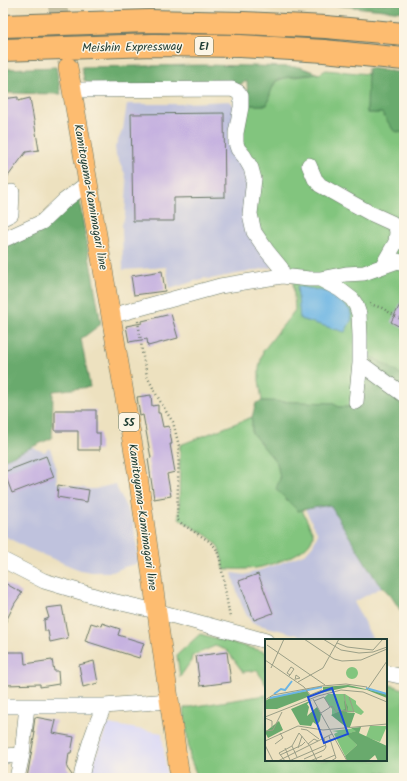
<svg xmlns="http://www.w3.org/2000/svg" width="407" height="781" font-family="Kalam,sans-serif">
<rect width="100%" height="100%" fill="#fcf5e5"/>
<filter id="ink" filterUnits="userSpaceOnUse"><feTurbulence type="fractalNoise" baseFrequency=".025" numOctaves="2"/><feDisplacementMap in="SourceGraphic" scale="8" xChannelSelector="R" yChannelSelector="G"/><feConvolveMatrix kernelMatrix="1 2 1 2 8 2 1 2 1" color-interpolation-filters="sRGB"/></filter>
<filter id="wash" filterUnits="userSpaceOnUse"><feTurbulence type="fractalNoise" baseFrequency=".012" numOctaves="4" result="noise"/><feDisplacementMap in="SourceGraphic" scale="16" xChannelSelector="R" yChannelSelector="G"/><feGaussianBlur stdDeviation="0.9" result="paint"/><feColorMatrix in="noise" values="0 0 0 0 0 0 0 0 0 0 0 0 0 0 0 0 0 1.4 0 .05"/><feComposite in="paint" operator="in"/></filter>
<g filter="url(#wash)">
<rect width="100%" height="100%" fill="#ede1bf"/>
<path fill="#d8d7f8" d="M108 724 162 733 167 778H91L96 756Z"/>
<path fill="#bfc2dd" d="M230 101 236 108 243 164 273 267 210 279 204 278 170 289 166 267 123 270 122 225 125 216 127 184 125 174 116 155 115 147 123 129 127 104H183L185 103Z
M32 447 44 452 50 448 56 467 57 483 90 489H95L115 484 133 522 139 563 124 567 113 572H91L80 570 46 556 27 548 3 535V460Z
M330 505 378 583 382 587 354 602 373 640H317L252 623 246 614 241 603 236 589 232 573 245 575 276 565 306 553 313 545 318 534 305 509Z"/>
<path fill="#82c57e" stroke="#508159" d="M326 70 368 74 367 113H382L394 131 404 133V399L364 370 361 407H339L332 403 262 401 259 380V368L263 351 295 310 292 268 265 239 255 217 241 140 248 105H267L270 93 276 81 285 78 319 74Z
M252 417V433L277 463 280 478 298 511 302 510 313 533C314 552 276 563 261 567 249 570 236 569 224 569 222 560 221 551 216 544 207 533 190 527 179 518L180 445Z
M200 634 266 652V685L257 670 243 672 229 653 226 650 215 646 192 656 191 661 180 677 177 655Z
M386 684 404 689V777L379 772 377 778H198L190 758 184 708 266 695V760H386Z"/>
<path fill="#69aa6d" stroke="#447450" d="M305 3H404V12L313 3Z
M203 65 300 67 319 74C310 75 282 76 276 81 272 85 269 99 267 105H248L247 81 235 87 93 86 84 80 82 67Z
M56 67 61 94 3 93V69Z
M368 68 404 73V133L394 131 382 113H367Z
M79 199 101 324 81 339 90 387 53 391 52 438 3 460V244L41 228Z
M372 357 404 376V390L369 364Z
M364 370 404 399V616L391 596 378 583 330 505 307 509 298 511 276 489 280 478 277 463 252 433V417L256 403 262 401 332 403 339 407H361Z
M378 772 404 777V778H377Z"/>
<path fill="#6cb5e4" stroke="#46798c" d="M297 286 329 292 337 298 350 310 352 319 345 332 300 319Z"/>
<g id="blocks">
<path fill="#c6b2e0" d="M18 97V101L30 98 39 150 26 152 3 183V99Z
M224 113 225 197 174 198V221H133L131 114Z
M162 271 165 291 134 295 131 276Z
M404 297V329L391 322Z
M171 314 178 338 148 346 147 339 129 342 126 326 142 323V321Z
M151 395 152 406 158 405V413H160L163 427 169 426 172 444H170L175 472 167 474 171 496 154 499 148 459 151 458 143 415 140 416 137 397Z
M55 410H96V433H100V450H78V431H55Z
M46 456 54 477 12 493 4 472Z
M58 485 89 490 87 502 57 497Z
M258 574 273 613 254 620 239 581Z
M3 582 22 593 15 603 3 627Z
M62 606 68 638 50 642 48 631H45L44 620 49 618 46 608Z
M91 623 101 626 102 623 120 629 118 635 144 643 139 658 85 641Z
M7 652H24L25 664 52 660 54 671H58L59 684 40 687V684L6 685Z
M227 652 231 682 200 686 196 656Z
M94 661 98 683 83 687 79 665Z
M35 717 56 721 53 733 74 737 71 753H69L67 768 72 775V778H27L35 732H33Z"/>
</g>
</g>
<g filter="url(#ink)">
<use href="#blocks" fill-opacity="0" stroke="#677665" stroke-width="1"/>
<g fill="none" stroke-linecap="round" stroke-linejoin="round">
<path stroke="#c4c0a3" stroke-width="19" stroke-dasharray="19 10" stroke-linecap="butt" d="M57 3 67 63"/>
<g stroke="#677665" stroke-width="16">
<path id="minor" d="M72 90 232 89 238 92 241 96V107L236 133V143L238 149 244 156 251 168 254 179 250 214 254 232 267 251 281 268 282 276
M309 165 315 179 320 185 350 202 370 213 392 223 396 227 397 232 396 242 383 265
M3 218 11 214 12 192
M3 240 42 222 64 201 88 183
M320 279 346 274 364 273 398 261 404 263
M111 316 220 286 282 276 309 279H320L339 289 352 299 356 305 359 314 360 336V363L356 402
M360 363 404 395
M3 560 44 581 108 600 156 611 266 641
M386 673 404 677
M3 706H104L169 701
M3 756 22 755
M17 778 22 755 27 706
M81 778C86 751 93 731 104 706"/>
</g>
<g stroke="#677665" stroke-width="20">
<path id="major" d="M68 67 111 316 138 476 180 778"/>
</g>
<g stroke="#677665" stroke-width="24">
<path id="highway" d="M3 26 149 21 243 23 326 27 404 34
M3 50 153 45 240 46 324 51 404 59"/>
</g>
<path stroke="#677665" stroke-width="2.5" stroke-dasharray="1 3" stroke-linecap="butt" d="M370 304 382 308 404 321
M138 321 141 341 142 352 147 376 156 394 167 413 173 422 179 446 177 519 182 524 209 541 216 548 220 559 230 618"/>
<use href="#minor" stroke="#fff" stroke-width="15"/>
<use href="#major" stroke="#fdbc70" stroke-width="19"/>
<use href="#highway" stroke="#fdbc70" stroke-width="22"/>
</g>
</g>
<g text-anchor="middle" stroke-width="3" stroke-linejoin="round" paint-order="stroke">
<g fill="#fcf5e5" stroke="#617469" stroke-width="1">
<rect x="195" y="37" width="18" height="18" rx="3"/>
<rect x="119" y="413" width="20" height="18" rx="3"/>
</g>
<g font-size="11" font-weight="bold" fill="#1f3d34">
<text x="204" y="50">E1</text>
<text x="129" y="426">55</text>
</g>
<g font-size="12" fill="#1f3d34" stroke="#fcf5e5">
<text transform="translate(132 47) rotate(-1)" y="4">Meishin Expressway</text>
<text transform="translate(91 197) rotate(80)" y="4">Kamitoyama-Kamimagari line</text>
<text transform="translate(143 517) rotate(82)" y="4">Kamitoyama-Kamimagari line</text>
</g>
</g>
<g transform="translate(265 639)">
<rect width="122" height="122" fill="#ede1bf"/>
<path d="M81 34a6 6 0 1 1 12 0a6 6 0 1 1-12 0ZM63 55H80L91 62V65L99 73 96 76 89 73 67 76V70L59 59ZM105 87H122L115 103 101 98ZM91 89V92L82 95 92 106 80 117 69 95 73 93 67 92Z" fill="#82c57e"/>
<path d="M83 46 122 55V59L102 51 83 48 46 56 58 51V48ZM42 52 45 57 12 70H0V62L7 58ZM47 61 42 65 44 68 42 77 52 68 56 75 55 82 52 86 48 83 46 87 35 86 26 70ZM79 61 83 68 82 74H90L85 88H81L66 76 80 70ZM14 82 18 91 3 99 0 93ZM96 88 94 94 122 107V122H113L110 116 103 122H82L80 117 92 106 81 95 91 92 86 89Z" fill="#69aa6d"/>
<path fill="none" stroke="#6cb5e4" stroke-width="2" d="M101 49 122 55M9 55 16 50 20 51 27 42M5 59 57 48"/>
<path fill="none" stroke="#9b9f87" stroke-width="1" d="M39 0 69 20 77 22 96 21 122 10M58 0 76 11 94 14 108 13 122 8M72 4 82 8 108 11 118 0M2 6 60 46M0 21 39 48 46 57M6 29 19 0M24 37 25 36 29 30 26 28 22 34 25 36M30 41 31 36 35 39 31 40M33 43 58 29 74 0M102 51 122 22M79 55 82 73M45 56 57 51M48 60 82 122M0 61 8 56 57 47 81 45 102 48M49 62 59 58 65 68M72 71 89 73 84 58M56 74 67 67 72 74M0 78 53 57 76 51 98 53 122 63M0 79 7 82V89M36 90 42 91 54 100M0 92 8 91 17 73M64 97 71 119 66 122M0 102 33 87 58 91 122 85M10 105 18 99 15 94M43 105 49 100 53 102M0 106 8 122M27 107 32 118M20 109 25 121M33 109 37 97M15 116 37 106 40 103M39 120 59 111 61 108 59 99M13 122 67 95M20 122 14 114 27 107 34 94 45 107 52 122M24 122 61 106M45 122 57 117M56 122 70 116"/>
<path fill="#1d4ed8" fill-opacity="0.15" stroke="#1d4ed8" stroke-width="2" d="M67 49 83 95 59 104 43 58Z"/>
<rect width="122" height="122" fill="none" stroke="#1f3d34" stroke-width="2"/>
</g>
<rect width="407" height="781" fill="none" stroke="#fcf5e5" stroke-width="16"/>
</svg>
